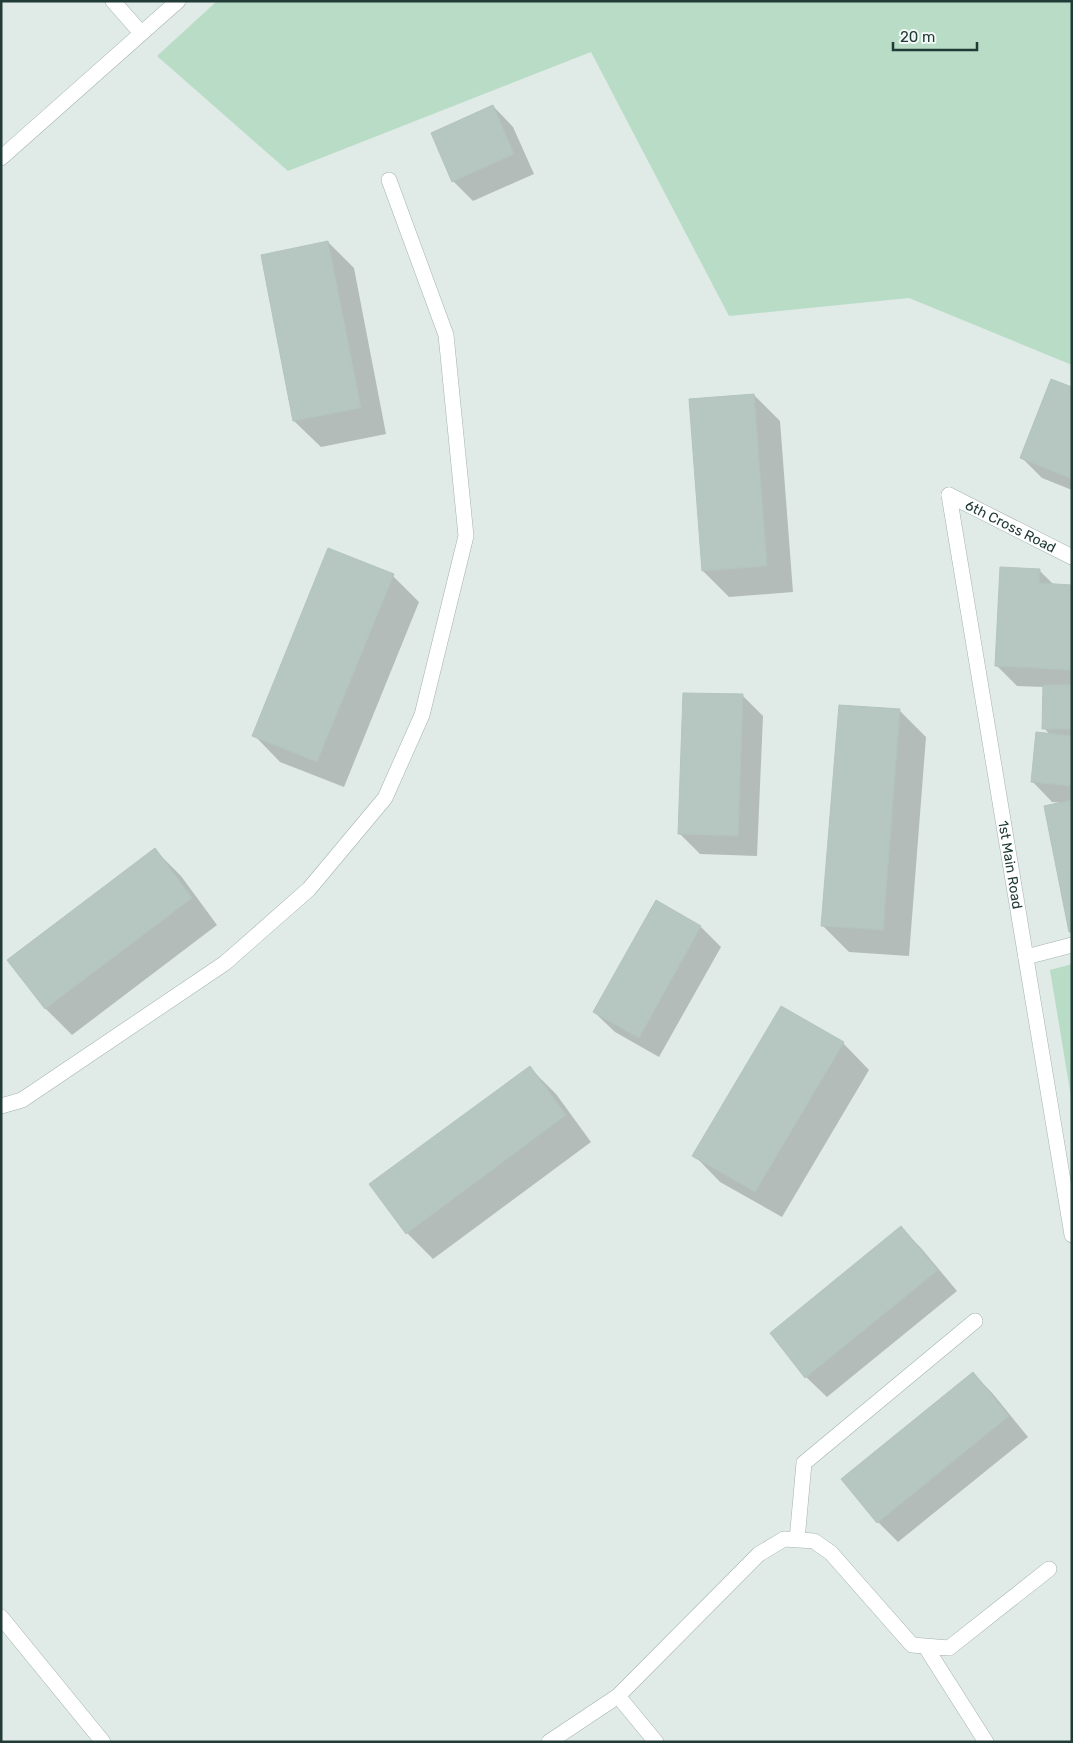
<svg xmlns="http://www.w3.org/2000/svg" width="1073" height="1743" font-family="Rubik,sans-serif">
<rect width="100%" height="100%" fill="#e0ebe7"/>
<path fill="#b9dcc6" d="M217 1H1072V365L909 298 729 316 591 52 288 171 157 56Z
M1072 964V1103L1050 970Z"/>
<path fill="#0003" d="M493 106 513 127 534 174 473 201 453 181Z
M328 242 354 268 386 434 321 447 294 421Z
M1072 389V490L1042 478 1021 457Z
M754 395 780 421 793 592 729 597 703 571Z
M1039 570 1054 585 1072 586V934L1064 803 1052 802 1032 781 1050 735 1044 728V687L1017 686 997 666Z
M393 576 419 602 344 787 280 762 254 735Z
M742 695 763 716 757 856 700 854 679 833Z
M900 711 926 737 909 956 849 952 823 926Z
M155 850 181 876 217 925 72 1035 45 1008Z
M701 927 721 947 659 1057 615 1032 594 1012Z
M843 1043 869 1070 782 1217 720 1182 694 1155Z
M529 1067 556 1094 591 1142 433 1259 407 1233Z
M901 1228 921 1248 957 1291 827 1397 806 1377Z
M973 1373 993 1394 1028 1437 898 1542 878 1522Z"/>
<path fill="#b6c6c1" stroke="#b3c4bf" d="M493 105 514 154 452 182 431 133Z
M328 241 361 408 293 421 261 255Z
M1051 379 1072 387V473L1070 478 1020 458Z
M754 394 767 566 702 571 689 399Z
M328 548 394 574 317 762 252 736Z
M1000 567 1040 569 1039 583 1072 585V670L995 666Z
M1043 685H1072V729H1042Z
M683 693 743 694 738 836 678 834Z
M839 705 900 709 883 930 821 926Z
M1036 732 1072 736V786L1031 782Z
M1072 800V932H1069L1044 806Z
M155 848 192 898 45 1009 7 960Z
M656 900 701 926 639 1038 593 1012Z
M781 1006 844 1042 755 1192 692 1156Z
M530 1066 566 1115 406 1234 369 1184Z
M901 1226 938 1270 805 1378 770 1333Z
M973 1372 1009 1416 877 1523 841 1479Z"/>
<g fill="none" stroke-linecap="round" stroke-linejoin="round">
<g stroke="#a3b3af" stroke-width="16">
<path id="lane" d="M113 1 141 33
M1 158 178 1
M1 1106 22 1100 225 963 309 889 385 798 422 715 466 536 446 335 389 180
M797 1540 804 1463 975 1321
M1 1617 103 1742
M925 1646 986 1742
M618 1696 656 1742
M549 1742 618 1696 759 1554 784 1539 814 1541 831 1553 912 1645 949 1648 1049 1569"/>
</g>
<g stroke="#a3b3af" stroke-width="16">
<g id="street">
<path id="s1" d="M949 495 1072 1235"/>
<path id="s2" d="M949 495 1072 557"/>
<path d="M1026 957 1072 945"/>
</g>
</g>
<use href="#lane" stroke="#fff" stroke-width="15"/>
<use href="#street" stroke="#fff" stroke-width="15"/>
</g>
<g text-anchor="middle" stroke-width="4" stroke-linejoin="round" paint-order="stroke">
<g font-size="14" fill="#213b37" stroke="#f1f8f5">
<text dy="5" stroke="none"><textPath href="#s2" startOffset="69">6th Cross Road</textPath></text>
<text dy="5" stroke="none"><textPath href="#s1" startOffset="375">1st Main Road</textPath></text>
</g>
</g>
<rect width="1073" height="1743" fill="none" stroke="#213b37" stroke-width="5"/>
<path d="M893 42v8h84v-8" fill="none" stroke="#213b37" stroke-width="2.5"/>
<text x="900" y="42" font-size="15" fill="#213b37" stroke="#f1f8f5" stroke-width="4" paint-order="stroke">20 m</text>
</svg>
